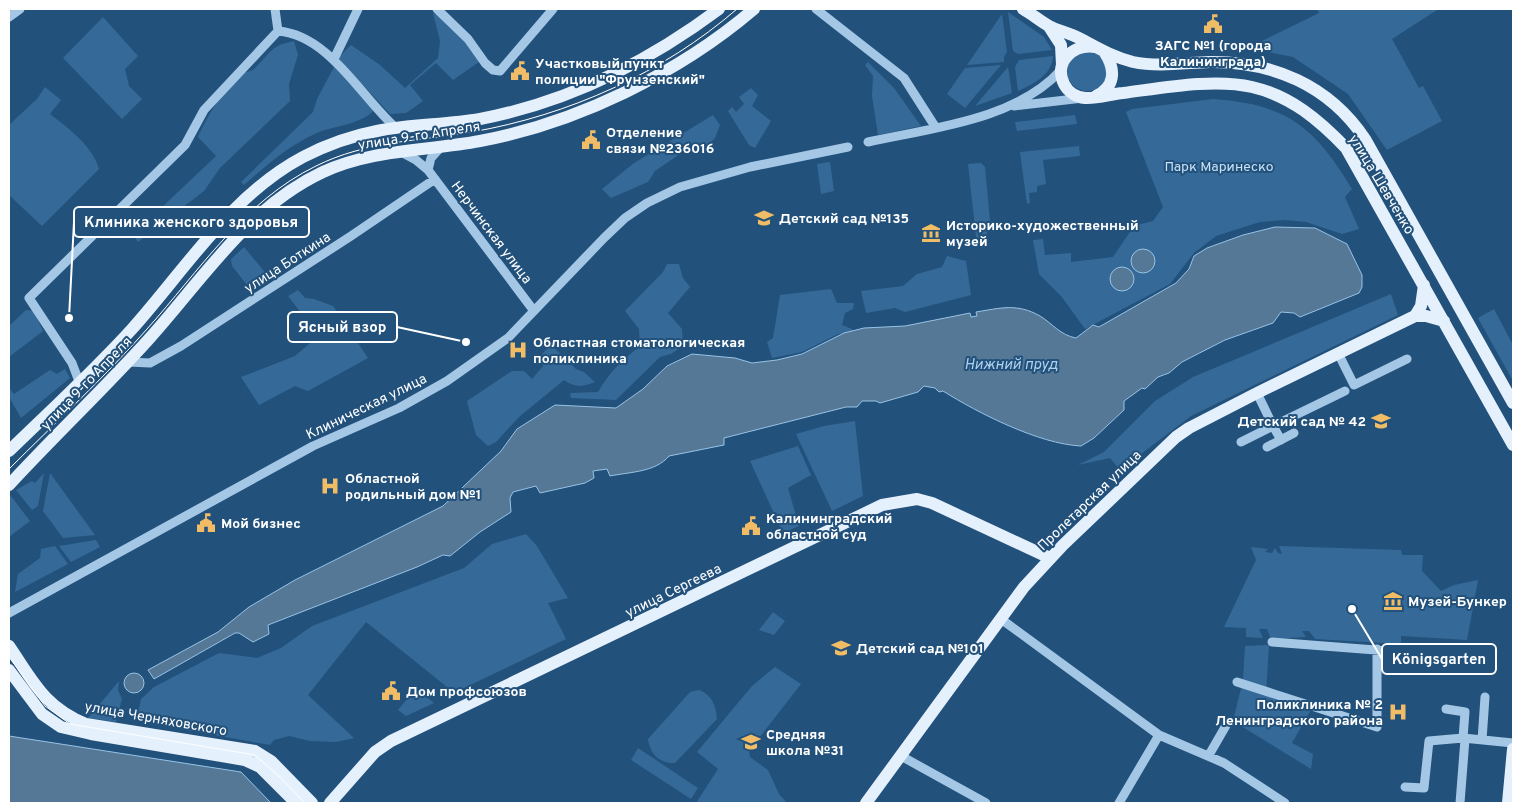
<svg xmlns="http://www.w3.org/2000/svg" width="1522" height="812" font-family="Overpass,sans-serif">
<rect width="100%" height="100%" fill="#22517b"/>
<path fill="#356a98" d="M1317 9H1436L1437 10 1392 39 1419 88 1423 86 1442 121 1387 150 1348 94 1293 57 1263 51 1258 43 1319 13Z
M1008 12 1044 37 1052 50 1018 54 1013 51Z
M433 13 438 15 464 41 479 62 453 80 436 63 410 85 423 101 406 113 390 114 338 58 351 45 380 65 405 88 438 58 440 41Z
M1002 14 1007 52 1004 57V62L967 65Z
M103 17 138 56 125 69 129 86 142 99 122 119 63 58Z
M294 41 298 55 289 84 290 101 220 168 204 191 138 242 134 236 143 228 142 226 216 156 198 137C206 119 226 83 243 73 247 71 250 72 254 69 271 53 269 46 294 41Z
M1067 71a20 20 0 1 1 40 0a20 20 0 1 1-40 0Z
M1053 56C1052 75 1034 84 1018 91L1015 67 1019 60Z
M868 62 894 88 921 126 878 135 872 96 873 76 865 65Z
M1001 65 965 108 947 94 965 68Z
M334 67 374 110C361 125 335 125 317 133 289 145 266 166 244 185L241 182 313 112 317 99Z
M1008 67 1012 93 975 106Z
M45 87 61 100 50 114C69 129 92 145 99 169L42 226 9 195V125L37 99Z
M751 88 758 95 752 106 771 121 755 148 749 145 728 111 732 107 736 112 744 104 739 97Z
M1213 99C1287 104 1315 127 1352 189L1345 197 1359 229 1342 234 1306 222 1284 220 1260 222 1216 236 1194 253 1170 284 1085 329 1061 296 1039 274 1033 240 1043 239 1045 255 1071 253V262L1113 257 1134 226 1153 221 1163 207 1126 112 1132 109Z
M713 115 720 125 715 138 707 146 690 147 655 171 648 182 611 198 602 189 634 163Z
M1075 115 1077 124 1017 131 1015 122Z
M1079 146 1080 156 1043 160 1046 184 1037 186V192L1029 193 1030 203 1027 204 1020 152Z
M830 162 834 191 821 194 817 164Z
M981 163 985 167 991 231 987 232V238L981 241 982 245 977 246 968 164Z
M244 247 268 276 251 290 232 266 231 259Z
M947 256 966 261 971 295 905 312 895 308 866 313 861 291 903 286 917 274 942 267Z
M667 264H679L683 278 690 287 668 313 682 329 683 346 671 354 660 357 616 400 571 398 570 393 598 392C609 373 622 359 640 347L639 329 625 311 663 272Z
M831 289 837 303H854L853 309 845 313 842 325 852 329 853 332 838 334 802 352 772 358 767 342 773 338 780 295Z
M298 290 305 298 314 299 333 306 368 358 308 391 295 386 259 405 241 377 295 356 315 339 306 326 301 313 288 296Z
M1391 294 1398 315 1191 416 1120 470 1110 458 1078 465 1104 452 1155 401 1193 377Z
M1494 309 1513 345V381L1478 318Z
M26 310 34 311 43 331 9 357V326Z
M551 345 576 369 584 372 595 382C583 387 575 388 564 380L519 417 496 442 488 446 476 435 467 401 512 371H524L532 379 543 366 540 356Z
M65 369 70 378 21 418 9 397V388L14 394 50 370 57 374Z
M855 421 863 496 832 511 796 434 824 426Z
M798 446 811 475 788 488 799 526 783 533 750 461Z
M44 473 38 506 32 510 16 490 32 481 35 483Z
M50 473 95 535 63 538 43 511Z
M11 496 30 521 9 537V498Z
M526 534 537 546 568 598 548 603 566 639 460 690 452 691 366 622 308 695 354 738 336 742 310 741 289 736 274 740 270 745 141 722 143 714 138 713 141 699 154 687 219 653 257 658 281 648 312 626 464 568 492 544Z
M96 540 100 547 71 562 59 546Z
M55 546 68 564 15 592 18 574 40 558 41 549Z
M1279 546 1401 550 1402 555H1423L1422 571 1441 591 1454 585 1478 580 1467 640 1401 636V644L1315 639 1309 631H1302L1306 637 1271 639 1267 629H1259L1263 638 1246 637V628L1224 627 1256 560 1251 547 1268 549 1265 552 1272 553 1275 548 1278 553 1282 554Z
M773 612 785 621 774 635 759 630Z
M1269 645 1266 693 1312 708 1292 743 1313 754 1311 769 1233 721 1243 680 1245 646Z
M775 667 801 684 749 751 750 757 768 770 779 794 787 803H696L718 769 697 752 752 686Z
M119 681 118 690 122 699 116 722 88 718Z
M416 688 434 703 406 716 398 710Z
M699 690C712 695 716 705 717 719L675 763C660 764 650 754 648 739L690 692Z
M638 748 698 788 691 799 631 760Z"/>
<path fill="#567897" stroke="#98c3e6" d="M1275 227 1315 228 1347 244 1362 275V287L1359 293 1300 317 1294 313 1281 312 1273 323 1225 340 1182 362 1169 373 1158 377 1145 389 1142 388 1124 401V410L1094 438 1081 446C1039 444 978 413 943 391L939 392 935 388 924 386 918 392 880 403 876 401H862L857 407H846L724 438V445L669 456C656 472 630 472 610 476L607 469 593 471 594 478 585 483 540 493 536 486 513 492 510 498 511 512 480 532 450 556 443 555 417 567 268 625 269 634 253 642 239 633H235L154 679 148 670 218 632 249 607 295 580 443 506 501 451 517 429 555 405 616 408 643 389 667 366 692 354 735 358 752 363 777 360 802 354 844 333 864 328 905 326 970 313 971 317 977 316 976 312C1001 308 1017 303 1040 316 1053 324 1060 335 1076 338L1093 325 1099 327 1176 283 1189 269 1194 256 1207 248 1243 235Z
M1131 261a12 12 0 1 1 24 0a12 12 0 1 1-24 0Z
M1110 279a12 12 0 1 1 24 0a12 12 0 1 1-24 0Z
M124 683a10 10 0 1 1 20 0a10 10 0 1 1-20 0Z
M9 736 241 772 271 803H9Z"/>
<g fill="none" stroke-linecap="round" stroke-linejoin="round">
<path stroke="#a4c7e5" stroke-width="9" d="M275 9 278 31
M437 9 468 39 485 63 493 70 500 71 553 9
M816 9 904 78 936 128
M9 17 20 9
M278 31C329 35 361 97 396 128
M334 59 358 9
M1014 106 1083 98
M868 142C931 128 1016 120 1061 70
M401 152 416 160 428 170 534 311
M428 170 431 158 441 147
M1338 353 1354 385 1407 359
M128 362 150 363
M150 363 181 346 351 236 435 179
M80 384 72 363 29 298 185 145 204 110 278 31
M1281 440 1273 426 1345 391
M1241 442 1273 426 1257 393
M1267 447 1294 433
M9 613 313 446 399 408 447 381 508 338 604 238 625 218 647 203 680 187 750 167 848 147
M1001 619 1159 735 1224 763 1285 803
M1272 642 1479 658
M1237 682 1377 727V649
M1446 709 1465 712 1463 738
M1482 740 1485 697
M1209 755 1228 722
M901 756 986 803
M1405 787 1424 788 1429 741 1463 738 1513 743
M1119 803 1159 735
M1460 803 1465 739"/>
<path stroke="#e5f0fd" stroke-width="12" d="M1023 9C1032 14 1040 21 1049 26 1059 31 1070 33 1081 39 1098 48 1113 57 1133 62 1157 67 1184 63 1209 62 1272 61 1329 85 1365 139L1513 403
M1048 25 1061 45 1062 65
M1095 47C1074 44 1053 61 1064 84 1068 92 1076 97 1085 98 1097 99 1111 94 1123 93 1162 88 1214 78 1252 87 1291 96 1319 120 1346 148L1513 445
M1096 96C1115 87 1116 70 1105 53
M1415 316 1421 306 1424 285
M9 451C50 411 93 372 132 329 185 270 231 195 303 157 326 145 351 136 377 131 411 124 446 125 480 119 569 102 648 62 719 9
M9 485C55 435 104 389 149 339 203 279 248 207 323 172 372 149 427 151 480 141 577 123 679 73 754 9
M9 646C33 681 44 707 86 724L255 751 271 761 312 803
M9 670 42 714 61 727 91 734 245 760 260 767 296 803
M330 803 375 752 391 741 882 505 917 499 932 503 1050 558
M866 803 1024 587 1063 545 1176 437 1189 428 1257 393 1415 316H1426L1444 321
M1508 803 1513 749"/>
<path stroke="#fff" stroke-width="1" d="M9 469C55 423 104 378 147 329 199 271 244 201 316 166 366 141 419 141 472 132 569 115 663 73 737 9
M9 657 45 706 70 724 255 755 280 777 305 803"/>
</g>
<defs>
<g id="civic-bare" transform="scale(1.5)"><path d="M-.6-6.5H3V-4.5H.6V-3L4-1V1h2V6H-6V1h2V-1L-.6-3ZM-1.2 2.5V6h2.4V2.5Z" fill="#f1bc66" stroke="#22517b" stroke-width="2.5" paint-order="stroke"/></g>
<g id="school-bare" transform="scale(1.5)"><path d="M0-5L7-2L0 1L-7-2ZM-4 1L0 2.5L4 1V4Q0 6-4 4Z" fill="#f1bc66" stroke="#22517b" stroke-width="2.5" paint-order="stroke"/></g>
<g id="museum-bare" transform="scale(1.5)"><path d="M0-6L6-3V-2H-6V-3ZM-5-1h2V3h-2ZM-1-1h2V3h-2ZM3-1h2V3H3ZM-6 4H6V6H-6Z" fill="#f1bc66" stroke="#22517b" stroke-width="2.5" paint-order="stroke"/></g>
<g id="hospital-bare" transform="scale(1.5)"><path d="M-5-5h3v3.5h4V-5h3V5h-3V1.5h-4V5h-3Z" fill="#f1bc66" stroke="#22517b" stroke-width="2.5" paint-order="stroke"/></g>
</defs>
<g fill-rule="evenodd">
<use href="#civic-bare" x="1213" y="24"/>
<use href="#civic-bare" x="520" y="71"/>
<use href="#civic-bare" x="591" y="140"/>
<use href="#school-bare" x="764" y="218"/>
<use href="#museum-bare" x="931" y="233"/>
<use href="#hospital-bare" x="518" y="350"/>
<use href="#school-bare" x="1381" y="421"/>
<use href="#hospital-bare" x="330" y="486"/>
<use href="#civic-bare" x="206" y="523"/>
<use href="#civic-bare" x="751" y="526"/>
<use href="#museum-bare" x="1393" y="601"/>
<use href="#school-bare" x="841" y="648"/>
<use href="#civic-bare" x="391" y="691"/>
<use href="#hospital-bare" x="1398" y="712"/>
<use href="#school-bare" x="751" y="742"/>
</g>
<g text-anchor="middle" stroke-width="4" stroke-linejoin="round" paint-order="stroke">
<g font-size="14" font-weight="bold" fill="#fff" stroke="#22517b" text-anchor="start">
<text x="1213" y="50" text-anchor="middle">ЗАГС №1 (города<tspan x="1213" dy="16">Калининграда)</tspan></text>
<text x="535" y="68">Участковый пункт<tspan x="535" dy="16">полиции "Фрунзенский"</tspan></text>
<text x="606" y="137">Отделение<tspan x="606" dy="16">связи №236016</tspan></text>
<text x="779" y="223">Детский сад №135</text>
<text x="946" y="230">Историко-художественный<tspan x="946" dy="16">музей</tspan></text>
<text x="533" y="347">Областная стоматологическая<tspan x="533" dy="16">поликлиника</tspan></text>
<text x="1366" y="426" text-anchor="end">Детский сад № 42</text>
<text x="345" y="483">Областной<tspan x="345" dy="16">родильный дом №1</tspan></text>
<text x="766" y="523">Калининградский<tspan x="766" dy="16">областной суд</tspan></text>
<text x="221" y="528">Мой бизнес</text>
<text x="1408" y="606">Музей-Бункер</text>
<text x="856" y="653">Детский сад №101</text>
<text x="406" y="696">Дом профсоюзов</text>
<text x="1383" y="709" text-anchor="end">Поликлиника № 2<tspan x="1383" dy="16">Ленинградского района</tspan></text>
<text x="766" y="739">Средняя<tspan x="766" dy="16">школа №31</tspan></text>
</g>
<g font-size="14" fill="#fff" stroke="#22517b">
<text transform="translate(419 135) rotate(-9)" y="5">улица 9-го Апреля</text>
<text transform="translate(1382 184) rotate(59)" y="5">улица Шевченко</text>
<text transform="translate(492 232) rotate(53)" y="5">Нерчинская улица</text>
<text transform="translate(287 262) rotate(-33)" y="5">улица Боткина</text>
<text transform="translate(86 383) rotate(-46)" y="5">улица 9-го Апреля</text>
<text transform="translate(366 406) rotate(-26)" y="5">Клиническая улица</text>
<text transform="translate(1089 500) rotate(-44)" y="5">Пролетарская улица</text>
<text transform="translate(673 590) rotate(-26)" y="5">улица Сергеева</text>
<text transform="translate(156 718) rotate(10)" y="5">улица Черняховского</text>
</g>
<g font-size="14" fill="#c7e0f4" stroke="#22517b">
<text x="1219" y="171">Парк Маринеско</text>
</g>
<g font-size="15" font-style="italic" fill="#afd1ed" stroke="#22517b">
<text x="1011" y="369">Нижний пруд</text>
</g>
</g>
<path fill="none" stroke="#fff" stroke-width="2" d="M69 318L74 222M466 342L397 327M1352 609L1382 659"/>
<g fill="#fff" stroke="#22517b" stroke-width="2">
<circle cx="69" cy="318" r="5"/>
<circle cx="466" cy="342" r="5"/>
<circle cx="1352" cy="609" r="5"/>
</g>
<g fill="#22517b" stroke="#fff" stroke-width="2">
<rect x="74" y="207" width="235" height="30" rx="5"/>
<rect x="288" y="312" width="109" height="30" rx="5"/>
<rect x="1382" y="644" width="114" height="30" rx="5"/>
</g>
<g font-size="15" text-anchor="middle" font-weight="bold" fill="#fff">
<text x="191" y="227">Клиника женского здоровья</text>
<text x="342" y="332">Ясный взор</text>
<text x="1439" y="664">Königsgarten</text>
</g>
<rect width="1522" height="812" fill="none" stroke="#ffffff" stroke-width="20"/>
</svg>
